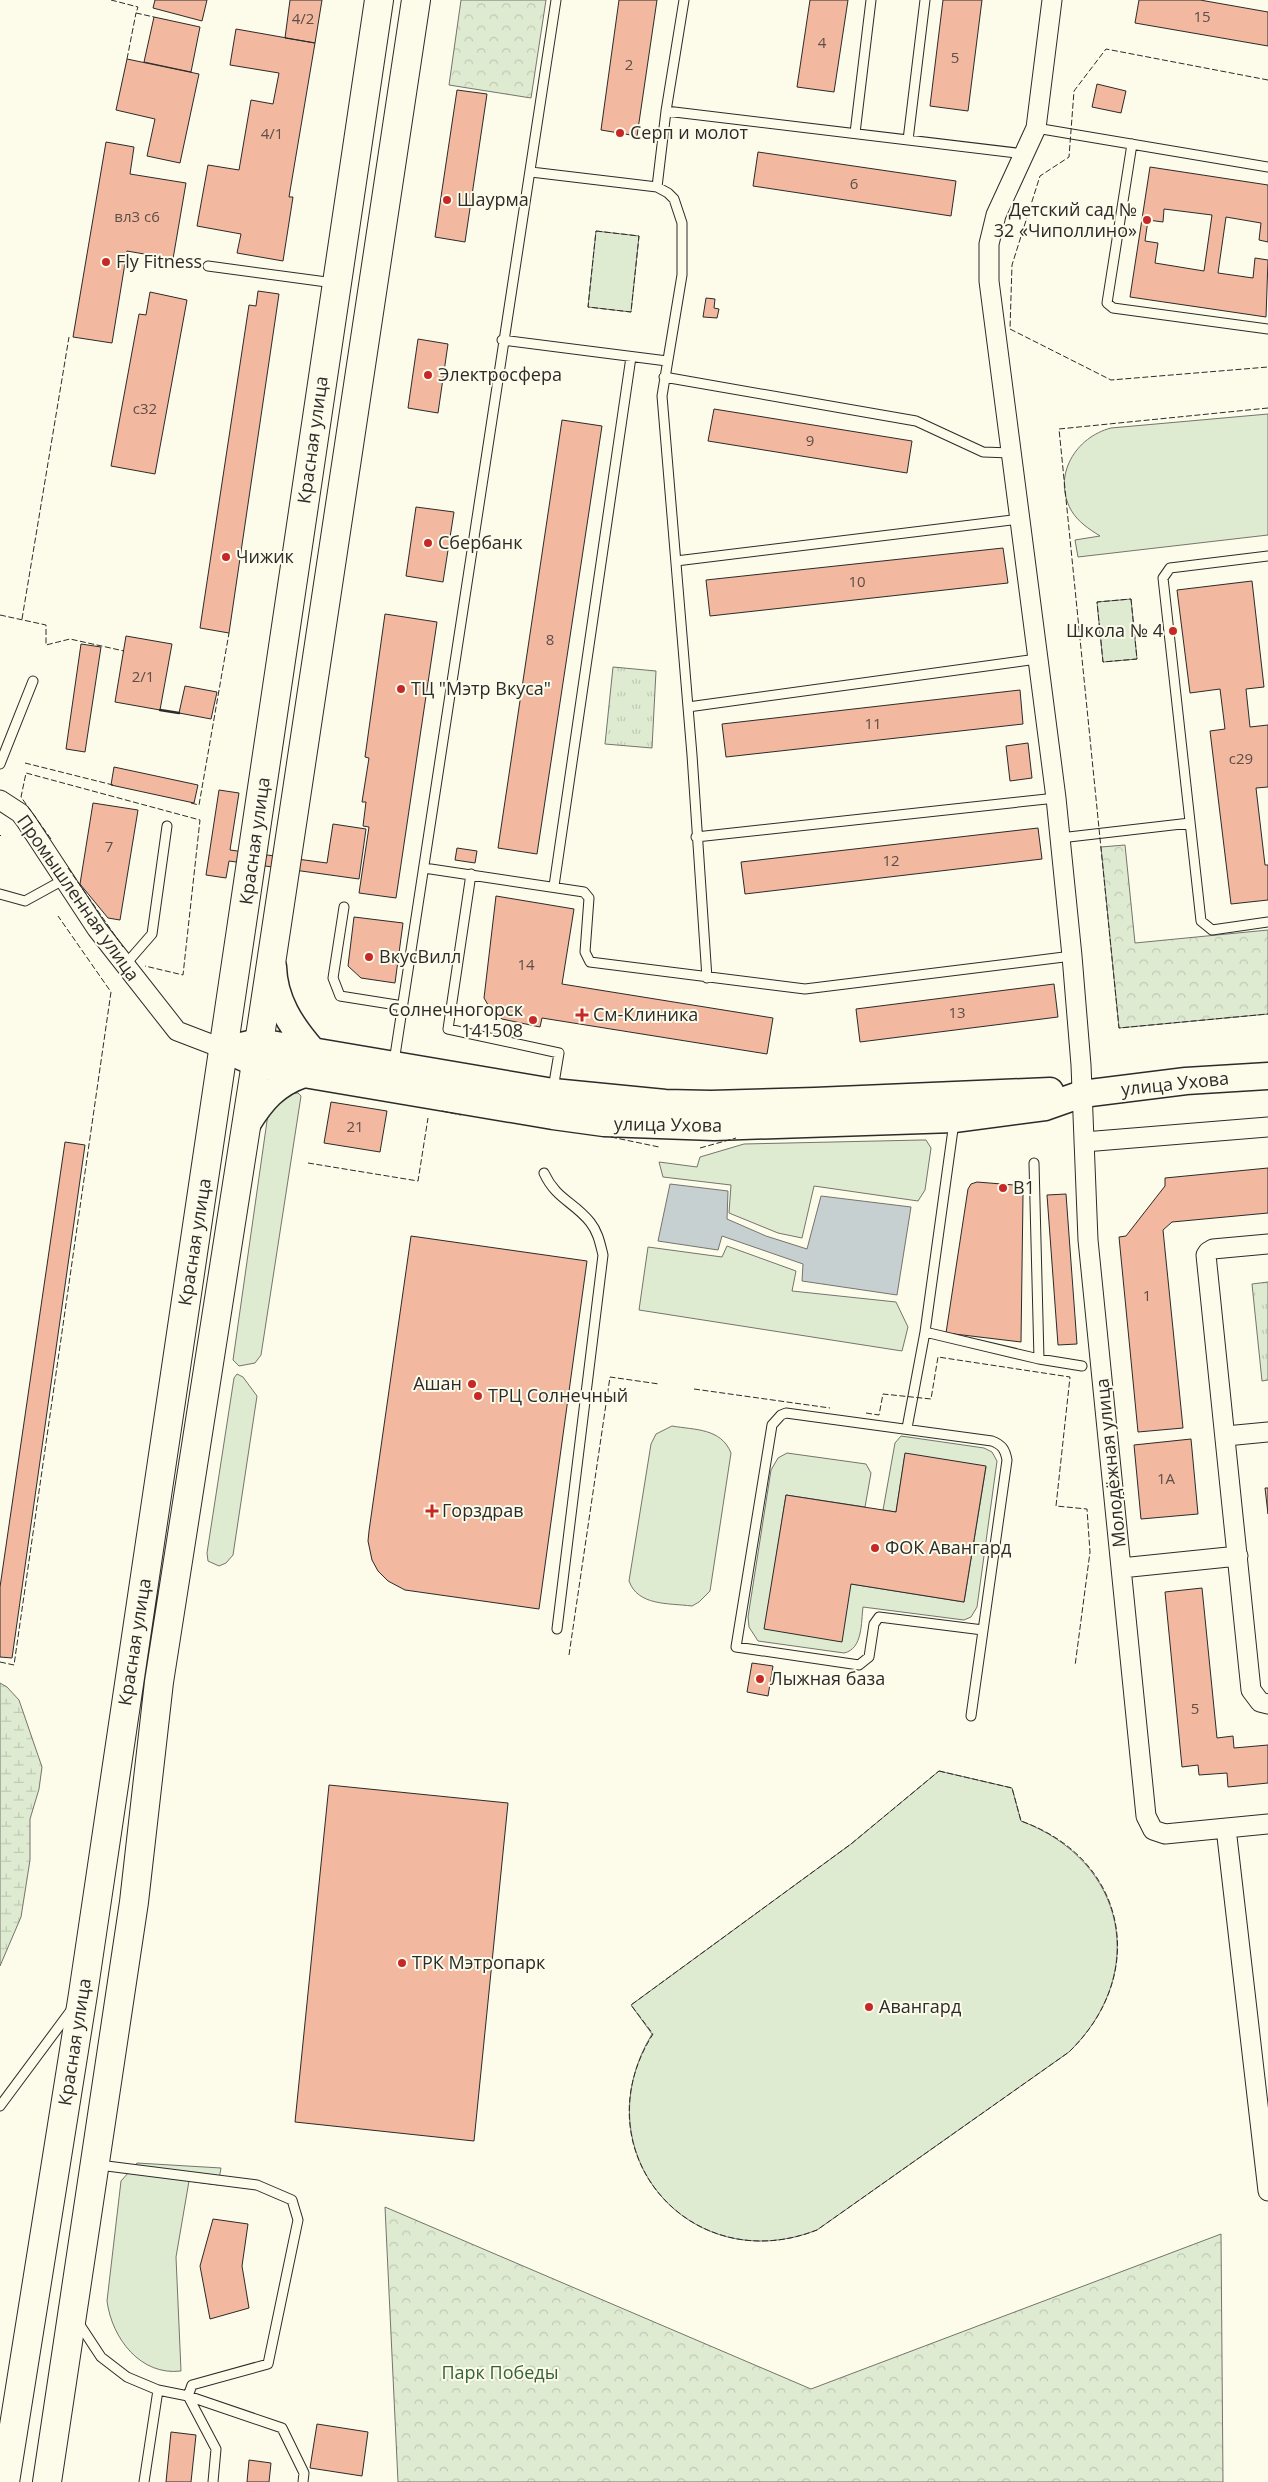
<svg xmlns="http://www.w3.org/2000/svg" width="1268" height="2482" font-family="'Open Sans',sans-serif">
<defs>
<pattern id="forest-crowns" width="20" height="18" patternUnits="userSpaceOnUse" patternTransform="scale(1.25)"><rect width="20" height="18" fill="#deebd1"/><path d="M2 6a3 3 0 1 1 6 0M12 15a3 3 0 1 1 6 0" fill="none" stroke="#bfcab4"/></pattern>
<pattern id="wetland-marsh" width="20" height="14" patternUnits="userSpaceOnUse" patternTransform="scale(1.25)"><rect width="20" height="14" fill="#deebd1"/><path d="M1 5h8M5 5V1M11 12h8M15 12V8" fill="none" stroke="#bfcab4"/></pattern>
<pattern id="park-tufts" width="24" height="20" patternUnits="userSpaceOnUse" patternTransform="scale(1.25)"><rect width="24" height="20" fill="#deebd1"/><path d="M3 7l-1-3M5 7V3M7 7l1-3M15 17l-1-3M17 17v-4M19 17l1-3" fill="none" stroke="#bfcab4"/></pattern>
</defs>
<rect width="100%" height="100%" fill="#fdfbea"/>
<path fill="#deebd1" stroke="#74746e" d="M596 231 639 236 631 312 588 307Z
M1268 414V535L1078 557 1075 540 1100 536C1089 529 1078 522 1071 510 1052 475 1076 437 1111 428Z
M1131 599 1137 659 1103 662 1097 602Z
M290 1093H298L301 1096 261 1355 255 1363 239 1366 233 1360 268 1114 272 1108Z
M922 1140H926L931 1148 925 1190 918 1201 814 1186 802 1238 778 1233 729 1213 731 1185 663 1177 659 1162 697 1167 700 1157 744 1144Z
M727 1246 796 1271 792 1291 896 1302 908 1327 902 1351 639 1310 648 1247 722 1257Z
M237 1374 243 1377 257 1396 233 1555 226 1563 219 1566 208 1561 207 1553 234 1378Z
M672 1426C695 1430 721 1428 731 1453L710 1591 699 1602 692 1606C668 1603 638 1606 629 1581L651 1444 656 1434Z
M901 1436 984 1448 992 1452 997 1461 977 1607 971 1617 964 1620 863 1607C861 1622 863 1649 844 1653L758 1641 749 1627 748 1617 771 1470 778 1458 787 1453 866 1464 871 1473 865 1507 786 1495 765 1629 851 1584 964 1602 986 1467 905 1454 896 1512 883 1510 895 1443Z
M939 1771 1012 1788 1021 1821C1127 1861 1149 1974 1069 2052L817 2230C689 2280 581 2151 652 2034L631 2005 851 1844Z
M137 2163 221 2168 218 2185 189 2181 176 2257 181 2371C141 2376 112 2339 107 2301L121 2181Z"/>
<path fill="url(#forest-crowns)" stroke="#74746e" d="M461 0H546L531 98 449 85Z
M1125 845 1135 943 1268 930V1014L1119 1028 1101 847Z
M385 2207 811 2389 1221 2234 1223 2482H398Z"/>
<path fill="url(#wetland-marsh)" stroke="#74746e" d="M0 1683 7 1687 19 1700 42 1767 39 1789 30 1819V1860L21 1917 0 1966Z"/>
<path fill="url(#park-tufts)" stroke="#74746e" d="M613 667 656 671 652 748 605 744Z
M1268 1282V1380L1262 1381 1252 1284Z"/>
<path fill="#c7d0d0" stroke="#74746e" d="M670 1184 728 1191 727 1219 766 1236 807 1249 821 1196 911 1207 897 1295 802 1281 803 1264 722 1236 718 1250 658 1241Z"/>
<path fill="#f2b8a0" stroke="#2b2b2b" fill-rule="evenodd" d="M155 0H207L202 21 153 8Z
M290 0H322L315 43 285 38Z
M619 0H657L637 136 601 130Z
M810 0H848L834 92 797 87Z
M943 0H982L968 111 930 106Z
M1139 0H1200L1268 12V46L1135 23Z
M154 17 200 27 191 72 144 62Z
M236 29 315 43 289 197H293L283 261 237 253 241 234 197 226 208 165 239 170 251 100 273 104 279 73 230 65Z
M127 59 199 74 180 163 147 156 155 119 116 110Z
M1097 84 1126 91 1121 113 1092 107Z
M457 90 487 94 465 242 435 237Z
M106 142 134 147 130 174 186 183 173 259 127 251 112 343 73 337Z
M758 152 956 181 951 216 753 186Z
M1150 167 1268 185V242L1259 240 1261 223 1226 217 1218 273 1253 278 1255 258 1268 260 1266 317 1130 297ZM1164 209 1212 215 1204 271 1155 263 1158 243 1145 241 1148 220 1163 222Z
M258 291 279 294 229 633 200 628 249 305 256 306Z
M150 292 187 300 155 474 111 466 139 314 146 315Z
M706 298 715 299 714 308 719 309 717 318 703 317Z
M418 339 448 344 438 413 408 408Z
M714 409 912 441 907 473 708 441Z
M562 420 602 426 537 854 498 848Z
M416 507 454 512 443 582 406 576Z
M1003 548 1008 583 710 616 706 580Z
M1252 581 1264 687 1246 689 1250 727 1268 725V787L1256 788 1265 865H1268V900L1231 904 1210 731 1225 729 1220 689 1190 693 1177 590Z
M385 614 437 622 396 898 359 893 369 827 363 826 366 802H362L369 758 365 757Z
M126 636 172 644 160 710 115 702Z
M81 644 101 647 85 752 66 749Z
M185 686 217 692 211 719 179 713Z
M1020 690 1023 724 726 757 722 724Z
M1028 743 1032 778 1010 781 1006 746Z
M114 767 198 785 194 803 111 785Z
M219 790 239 793 230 850 327 863 333 824 366 829 359 879 229 861 226 878 206 875Z
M93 803 138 810 120 920 108 918 80 884Z
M1038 828 1042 859 745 894 741 862Z
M457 848 477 851 475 863 455 860Z
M496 896 574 909 562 984 773 1018 767 1054 542 1018 540 1027 502 1019 491 1010 484 998Z
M354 917 403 923 395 983 361 978 348 966Z
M1054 984 1058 1017 860 1042 856 1009Z
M331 1102 387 1111 380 1152 324 1143Z
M65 1142 85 1145 12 1658 0 1657V1587Z
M1268 1168V1213L1172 1222 1163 1230 1183 1428 1138 1432 1119 1237 1126 1236 1165 1186V1178Z
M977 1182 1014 1185 1019 1189 1023 1195 1021 1342 946 1333 968 1189 971 1184Z
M1066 1194 1077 1344 1058 1345 1047 1195Z
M411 1236 587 1261 539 1609 405 1590 388 1581 378 1571 372 1560 368 1541 369 1531Z
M1191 1439 1198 1514 1141 1519 1134 1445Z
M905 1453 986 1466 964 1602 851 1584 842 1642 764 1629 786 1495 896 1512Z
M1265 1488H1268V1514Z
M1202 1588 1217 1738 1233 1736 1234 1748 1268 1745V1783L1228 1787 1227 1773 1199 1775 1198 1765 1182 1767 1165 1592Z
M752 1663 773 1666 768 1696 747 1692Z
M329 1785 508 1803 474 2141 295 2122Z
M213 2219 248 2224 242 2266 249 2308 210 2319 200 2266Z
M317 2424 368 2432 362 2476 310 2468Z
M171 2432 196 2435 191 2482H166Z
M249 2460 271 2463 269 2482H247Z"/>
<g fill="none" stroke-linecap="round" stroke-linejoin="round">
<g stroke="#2b2b2b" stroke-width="11">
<path id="lane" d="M666 111 1025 154
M1036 128 1268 167
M855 133 871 0
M908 140 925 0
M1132 144 1107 303 1113 308 1268 329
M531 172 657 187 668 193 674 199 682 223V275L662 396 692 755 707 978
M657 187 666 111 684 0
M208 266 334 283
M502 340 667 361
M664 377 916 421 983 452 1011 453
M1268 556 1170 568 1163 578 1201 921 1212 930 1268 922
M676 561 1020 519
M688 707 1037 659
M0 764 33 681
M696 837 1056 798
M1060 838 1190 823
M424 868 584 892 589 898 585 952 590 962 805 989 1072 956
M471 874 448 1029 559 1053 553 1089
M554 886 631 357
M0 894 25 901 65 879
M344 907 333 978 340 996 403 1006
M125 965 152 934 167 826
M394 1062 556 0
M1034 1163 1039 1359
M544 1173C556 1199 574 1202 590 1222 598 1232 600 1243 603 1255L557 1629
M925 1332 1039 1359 1082 1366
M907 1428 925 1332 954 1122
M971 1716 1007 1460C1005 1449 1002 1445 992 1441L786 1413 781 1415 772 1425 736 1647 859 1665 869 1657 874 1624 879 1617 983 1630
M0 2106 72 2009
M99 2165 257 2185 292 2200 298 2220 268 2364 192 2385 188 2396 216 2449 213 2482
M78 2322 101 2357 127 2377 158 2390 188 2396 282 2428 304 2473 303 2482
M144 2482 158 2390"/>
</g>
<g stroke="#2b2b2b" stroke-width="21">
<path id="street" d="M1052 0 1036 128 996 215 989 244V281L1056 798 1072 956 1081 1065 1088 1240 1146 1816 1153 1830 1165 1834 1268 1824
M0 800 20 813 26 821 97 929 177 1031 224 1049
M1084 1142 1268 1127
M1268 1244 1213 1249 1208 1252 1206 1255 1251 1690 1260 1702 1268 1704
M1226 1436 1268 1432
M1121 1568 1238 1556
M1226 1828 1268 2191"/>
</g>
<g stroke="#2b2b2b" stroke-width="29">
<path id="secondary" d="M273 967C274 1000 291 1026 312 1050
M237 1047 259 1042 553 1092 665 1103 711 1104 815 1101 1050 1091
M224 1049 256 1063 304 1074 553 1116 604 1123 714 1127 954 1119 1045 1107 1082 1094 1186 1081 1268 1076
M247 1124C262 1100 275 1084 304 1074"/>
</g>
<g stroke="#2b2b2b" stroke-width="30">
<path id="highway" d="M5 2482 83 1994 379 0
M47 2482 134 1902 159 1682 256 1063 416 0"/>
</g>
<use href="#lane" stroke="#fdfbea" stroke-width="9"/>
<use href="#street" stroke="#fdfbea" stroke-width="19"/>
<use href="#secondary" stroke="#fdfbea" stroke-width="26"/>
<use href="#highway" stroke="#fdfbea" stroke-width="28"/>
<path stroke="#2b2b2b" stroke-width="1" stroke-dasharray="6 2.5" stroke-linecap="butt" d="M111 0 138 7 136 13 154 17
M127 59 136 13
M1268 80 1106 49 1074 91 1069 157 1040 176 1012 265 1010 329 1111 380 1268 367
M596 231 639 236 631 312 588 307Z
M1268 408 1059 429 1119 1028 1268 1014
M1131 599 1137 659 1103 662 1097 602Z
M0 615 46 625V645L70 639 124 651
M22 619 69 337
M25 763 113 785
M191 803 199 805 229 633
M0 835 1 836
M51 839 21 797 26 773 200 820 183 975 145 966
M68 868 123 947
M442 1111 461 1115
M611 1137 659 1147
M700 1148 736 1138
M308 1163 418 1181 428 1118
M694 1389 830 1408
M866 1413 879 1415 883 1394 931 1399 938 1357 1070 1377 1056 1506 1087 1509 1090 1552 1075 1666
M569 1655 610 1377 659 1384
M0 1662 14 1665 111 992 58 916
M939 1771 1012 1788 1021 1821C1128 1859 1149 1975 1069 2052L817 2230C690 2280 579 2150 653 2034L631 2005 851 1844Z"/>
<path stroke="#2b2b2b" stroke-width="2.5" d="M160 710 179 713"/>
</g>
<g fill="#c62828" stroke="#fdfbea" stroke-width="2">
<circle cx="620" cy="133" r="5"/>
<circle cx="447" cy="200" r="5"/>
<circle cx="1147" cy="220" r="5"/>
<circle cx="106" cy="262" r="5"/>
<circle cx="428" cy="375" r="5"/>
<circle cx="428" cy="543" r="5"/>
<circle cx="226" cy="557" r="5"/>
<circle cx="1173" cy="631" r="5"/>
<circle cx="401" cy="689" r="5"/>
<circle cx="369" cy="957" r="5"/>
<path d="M579.5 1007.5h5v5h5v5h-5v5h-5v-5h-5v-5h5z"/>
<circle cx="533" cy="1020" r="5"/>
<circle cx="1003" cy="1188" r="5"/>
<circle cx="472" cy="1384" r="5"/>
<circle cx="478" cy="1396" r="5"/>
<path d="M429.5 1503.5h5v5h5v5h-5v5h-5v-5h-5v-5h5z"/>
<circle cx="875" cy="1548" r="5"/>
<circle cx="760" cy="1679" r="5"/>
<circle cx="402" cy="1963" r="5"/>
<circle cx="869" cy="2007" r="5"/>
</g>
<g text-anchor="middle" stroke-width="4" stroke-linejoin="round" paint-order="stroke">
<g font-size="15" fill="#5d4e48">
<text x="1202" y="22">15</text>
<text x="303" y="24">4/2</text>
<text x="822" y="48">4</text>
<text x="955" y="63">5</text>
<text x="629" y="70">2</text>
<text x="272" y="139">4/1</text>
<text x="854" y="189">6</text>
<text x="137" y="222">вл3 с6</text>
<text x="145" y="414">с32</text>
<text x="810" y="446">9</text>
<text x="857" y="587">10</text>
<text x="550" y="645">8</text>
<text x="143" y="682">2/1</text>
<text x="873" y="729">11</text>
<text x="1241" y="764">с29</text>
<text x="109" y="852">7</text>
<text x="891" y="866">12</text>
<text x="526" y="970">14</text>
<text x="957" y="1018">13</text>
<text x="355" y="1132">21</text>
<text x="1147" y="1301">1</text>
<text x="1166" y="1484">1А</text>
<text x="1195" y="1714">5</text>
</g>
<g font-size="18" fill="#2b2b2b" stroke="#fdfbea" text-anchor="start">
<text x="630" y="139">Серп и молот</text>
<text x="457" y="206">Шаурма</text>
<text x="1137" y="216" text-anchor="end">Детский сад №<tspan x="1137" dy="21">32 «Чиполлино»</tspan></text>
<text x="116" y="268">Fly Fitness</text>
<text x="438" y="381">Электросфера</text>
<text x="438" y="549">Сбербанк</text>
<text x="236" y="563">Чижик</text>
<text x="1163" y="637" text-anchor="end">Школа № 4</text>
<text x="411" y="695">ТЦ "Мэтр Вкуса"</text>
<text x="379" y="963">ВкусВилл</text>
<text x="523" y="1016" text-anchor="end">Солнечногорск<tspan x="523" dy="21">141508</tspan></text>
<text x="593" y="1021">См-Клиника</text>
<text x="1013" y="1194">В1</text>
<text x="462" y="1390" text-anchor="end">Ашан</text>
<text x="488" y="1402">ТРЦ Солнечный</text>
<text x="442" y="1517">Горздрав</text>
<text x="885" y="1554">ФОК Авангард</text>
<text x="770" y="1685">Лыжная база</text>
<text x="412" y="1969">ТРК Мэтропарк</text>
<text x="879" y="2013">Авангард</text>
</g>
<g font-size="18" fill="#2b2b2b" stroke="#fdfbea">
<text transform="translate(313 440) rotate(-82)" y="6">Красная улица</text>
<text transform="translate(255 841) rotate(-82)" y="6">Красная улица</text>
<text transform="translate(78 898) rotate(55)" y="6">Промышленная улица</text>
<text transform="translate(1175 1084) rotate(-6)" y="6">улица Ухова</text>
<text transform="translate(668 1125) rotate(1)" y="6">улица Ухова</text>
<text transform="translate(195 1242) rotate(-81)" y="6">Красная улица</text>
<text transform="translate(1111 1463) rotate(-96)" y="6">Молодёжная улица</text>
<text transform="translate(135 1642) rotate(-81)" y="6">Красная улица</text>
<text transform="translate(75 2042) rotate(-81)" y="6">Красная улица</text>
</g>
<g font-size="18" fill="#34623c" stroke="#fdfbea">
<text x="500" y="2379">Парк Победы</text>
</g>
</g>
</svg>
